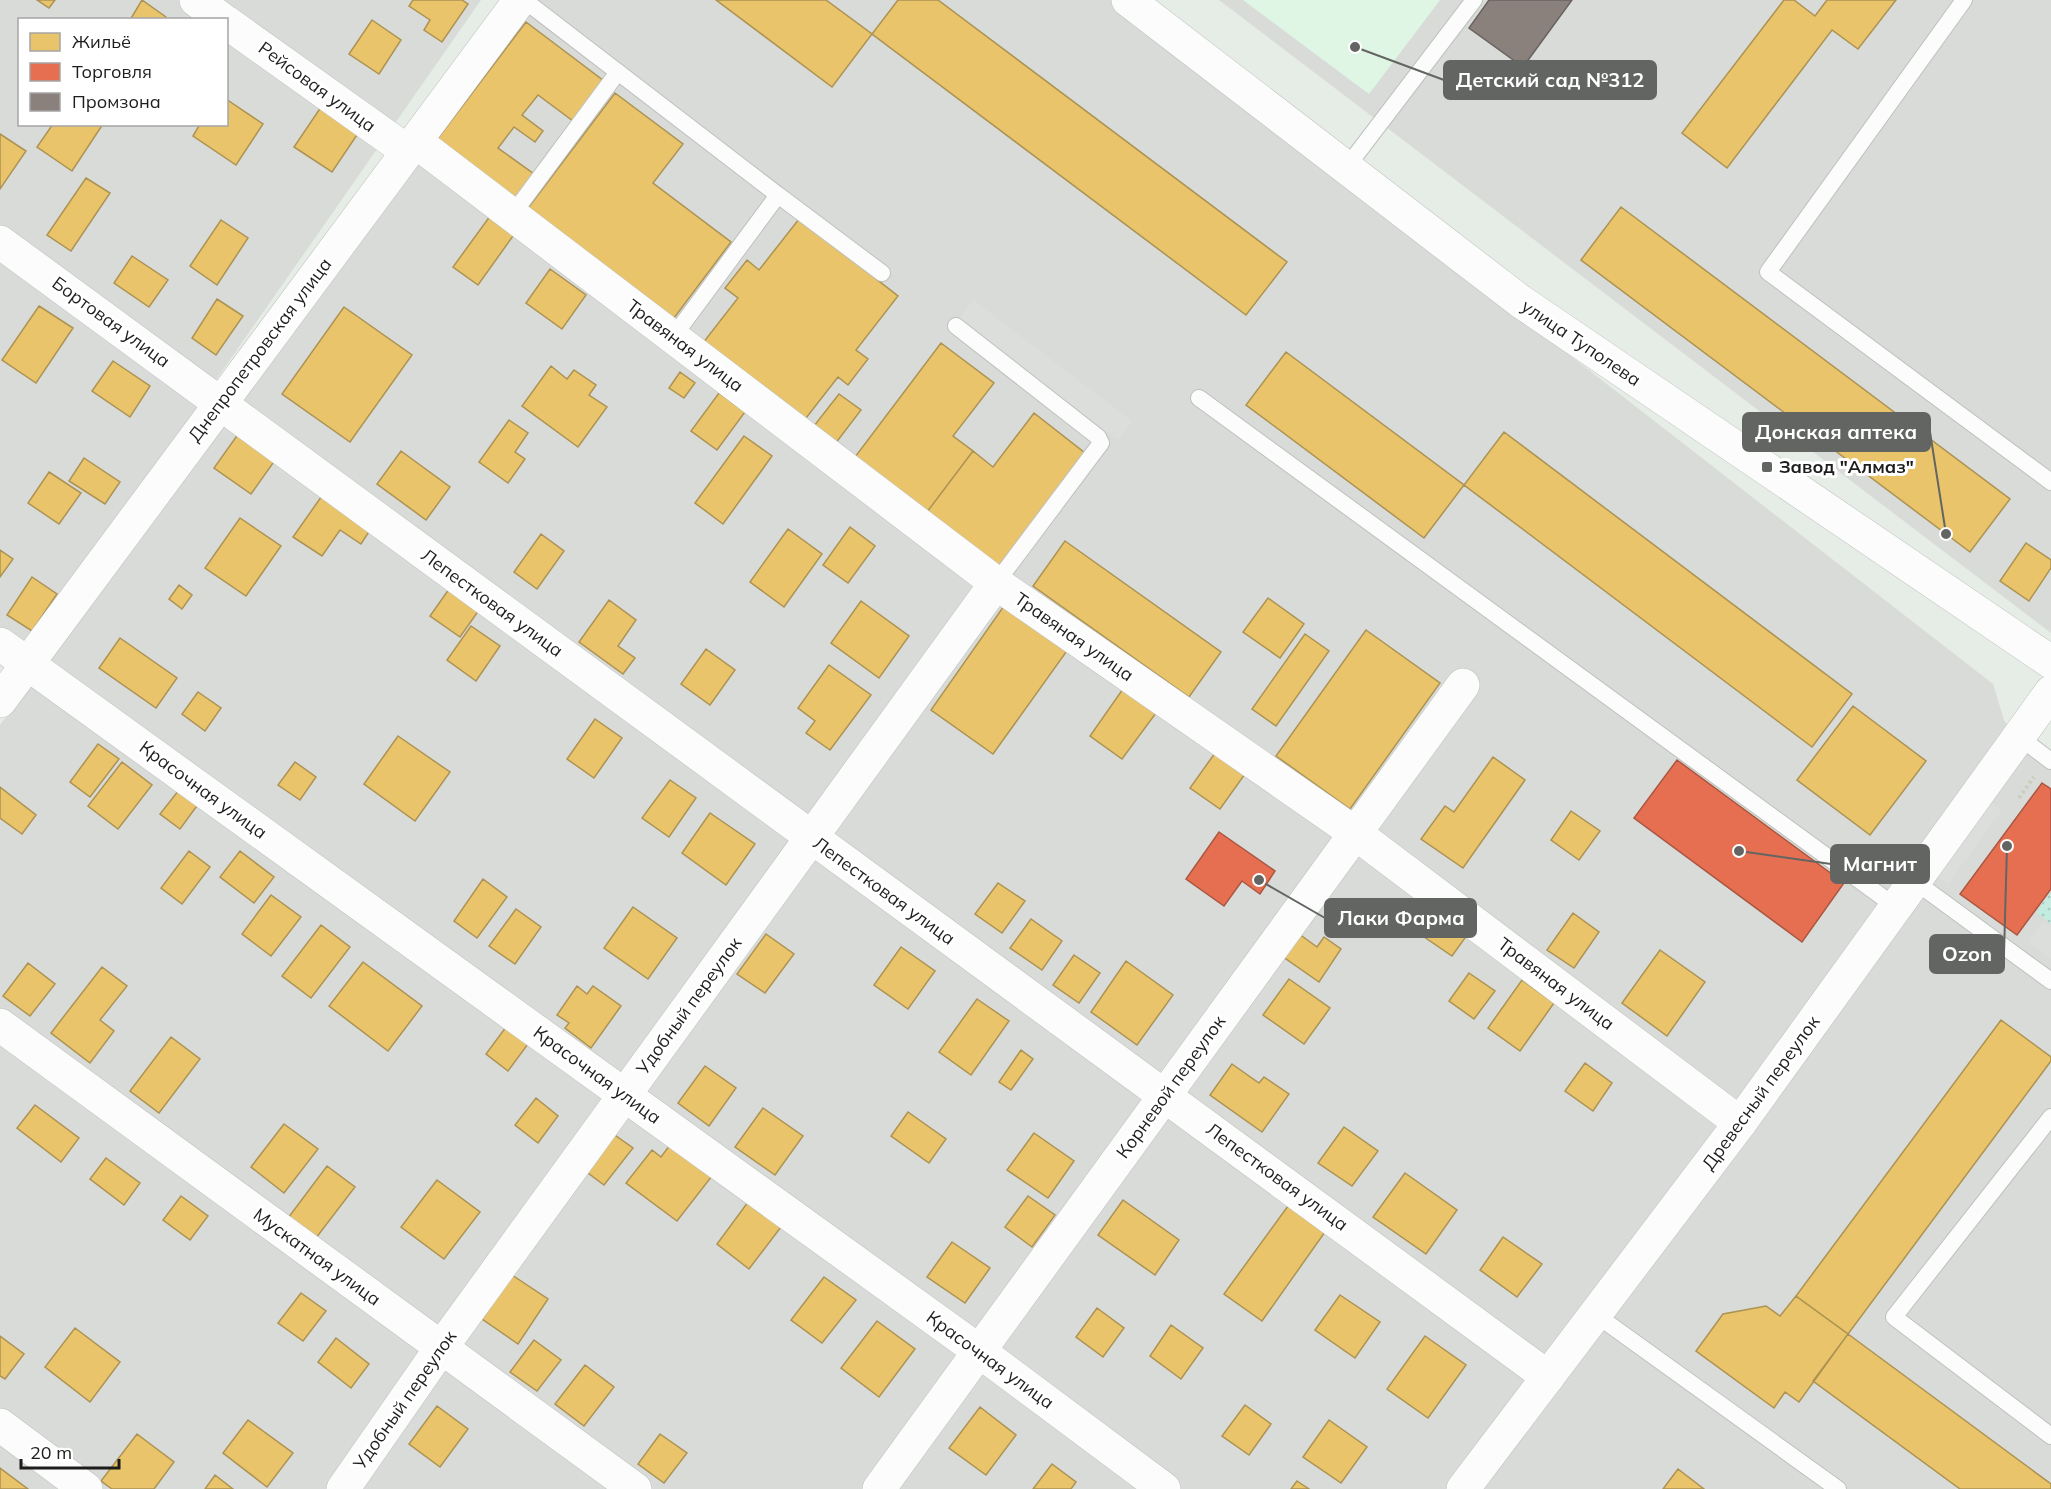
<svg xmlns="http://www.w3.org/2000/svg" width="2051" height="1489" font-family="Mulish,sans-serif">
<defs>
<pattern id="grass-dots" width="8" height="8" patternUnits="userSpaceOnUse" patternTransform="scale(1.5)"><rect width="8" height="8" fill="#c3ebdf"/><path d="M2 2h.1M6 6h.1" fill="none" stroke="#a7c9bf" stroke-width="1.8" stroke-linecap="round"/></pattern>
</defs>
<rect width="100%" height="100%" fill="#e6ece6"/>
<path fill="#d8dbd7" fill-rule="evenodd" d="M0 0H481L26 652 0 633ZM20 20H226V124H20Z
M534 0H1112L1993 684 2004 720 2012 733 2051 761V1489H0V725Z
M1219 0H2051V633Z"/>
<path fill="#e0f6e5" d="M1243 0H1440L1369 94Z"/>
<path fill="url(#grass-dots)" d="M2051 892V924L2036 912Z"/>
<path fill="#dcdedc" d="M973 300 1132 421 1118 440 958 320Z
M1986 798 2002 810 1948 884 1931 872Z
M2043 921 2051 927V959L2028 941Z"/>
<path fill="#e9c46a" stroke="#ac9253" stroke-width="1.5" d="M37 0H55L49 8Z
M142 0 166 17 165 20H130Z
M413 0H462L468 4 442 42 424 30 430 20 409 6Z
M716 0H826L872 34 832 87Z
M898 0H938L1287 262 1246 315 872 34Z
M1784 0H1794L1815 16 1827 0H1896L1858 49 1832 30 1727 168 1682 133Z
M372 20 401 40 379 74 349 54Z
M526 22 604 81 573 121 538 95 522 115 543 131 535 142 514 127 498 148 534 174 507 209 429 150Z
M615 93 683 144 653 183 731 242 671 322 525 212Z
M226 99 263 124 236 165 193 136 200 124H226Z
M321 107 359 132 332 172 294 147Z
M53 124H103L72 171 37 147Z
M0 134 26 151 0 189Z
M86 178 110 193 71 251 47 235Z
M1621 207 2010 499 1970 552 1581 260Z
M493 212 518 229 478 285 453 267Z
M799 219 898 296 856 350 868 359 848 385 838 377 799 427 699 348 738 298 725 288 747 260 759 270Z
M221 220 248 238 217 285 190 266Z
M132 256 168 280 149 307 114 283Z
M550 269 586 295 562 329 526 303Z
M217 299 243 316 216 355 192 338Z
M39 306 73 328 36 383 2 360Z
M344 307 412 355 350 442 282 394Z
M941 343 994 383 953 436 973 451 927 512 855 457Z
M1286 352 1464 485 1424 538 1246 405Z
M113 361 150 386 130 417 92 391Z
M551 366 567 379 574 370 596 385 589 395 607 407 578 447 522 406Z
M680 372 695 383 684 398 669 388Z
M719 393 745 412 717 450 691 431Z
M839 394 861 410 832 448 810 431Z
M1034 413 1085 453 999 566 927 512 973 451 993 467Z
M509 420 528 433 515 452 525 459 508 483 479 462Z
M246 423 283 449 251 494 214 468Z
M1504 432 1852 694 1812 747 1464 485Z
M744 436 772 456 723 524 695 503Z
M401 451 450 487 426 520 377 484Z
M84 458 120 482 105 504 69 481Z
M49 472 81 493 59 524 28 503Z
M326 490 374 524 361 544 340 530 322 556 293 537Z
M240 518 281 546 246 596 205 568Z
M850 527 875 546 848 583 823 565Z
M788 529 822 554 784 607 750 582Z
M541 534 564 551 537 589 514 572Z
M1065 541 1221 652 1189 697 1033 586Z
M2026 543 2051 560V568L2029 601 2000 581Z
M0 550 13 559 0 577Z
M32 577 57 594 32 631 7 615Z
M454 582 484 603 460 637 430 616Z
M179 585 192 595 182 609 169 599Z
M1268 598 1304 624 1280 658 1243 632Z
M609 600 636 620 618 646 635 658 623 674 579 642Z
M861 601 909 636 879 678 831 643Z
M1006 603 1069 648 993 754 931 710Z
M471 626 500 646 476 681 447 660Z
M1366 630 1440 683 1350 809 1276 756Z
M1305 634 1329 651 1276 726 1252 709Z
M120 638 177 678 156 708 99 668Z
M706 649 735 670 710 705 681 684Z
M829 665 871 695 830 750 806 733 815 721 798 708Z
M1125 686 1159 709 1122 759 1090 736Z
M198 692 221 708 205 731 182 714Z
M1853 706 1926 761 1870 835 1797 780Z
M595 719 622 738 594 778 567 759Z
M398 736 450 772 415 821 364 784Z
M98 744 119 759 90 797 70 782Z
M1215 753 1245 774 1220 809 1190 788Z
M1493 757 1525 780 1463 868 1421 839 1445 806 1454 812Z
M122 762 152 785 118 829 88 806Z
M295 762 316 777 300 800 278 785Z
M670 780 696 798 669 837 642 818Z
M186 781 205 795 180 829 160 814Z
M0 787 36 815 22 834 0 818Z
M1571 811 1600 831 1579 860 1551 840Z
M710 813 755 844 726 885 682 853Z
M189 851 210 867 182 904 161 888Z
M240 851 274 877 254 903 220 877Z
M483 879 507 897 477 938 454 921Z
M998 883 1025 901 1002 933 975 914Z
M271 895 301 917 271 956 242 934Z
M1435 906 1470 931 1452 956 1417 932Z
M633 907 677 938 648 979 604 948Z
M516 909 541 927 515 964 489 946Z
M1573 913 1599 932 1574 968 1547 950Z
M1031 919 1062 941 1042 970 1010 948Z
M321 925 350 947 311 998 282 976Z
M1295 931 1317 947 1324 937 1341 949 1319 982 1279 954Z
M766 934 794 954 765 993 737 974Z
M901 947 935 971 908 1009 874 985Z
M1660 950 1705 982 1667 1036 1622 1003Z
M1074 955 1100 973 1079 1003 1053 985Z
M1126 961 1173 995 1137 1045 1091 1012Z
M363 962 422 1006 388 1051 329 1006Z
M28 963 55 984 30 1016 3 996Z
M102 967 127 986 100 1020 114 1031 90 1063 51 1033Z
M1469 973 1495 991 1474 1019 1449 1001Z
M1289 979 1330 1008 1304 1044 1263 1015Z
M1522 980 1554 1003 1520 1051 1488 1028Z
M577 986 587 994 593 986 621 1006 591 1048 565 1028 569 1023 557 1015Z
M977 999 1009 1021 971 1075 939 1052Z
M2001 1020 2051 1057V1061L1848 1334 1796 1296Z
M506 1027 528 1044 508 1071 486 1054Z
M171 1037 200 1059 159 1113 130 1091Z
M1021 1050 1033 1059 1011 1090 999 1082Z
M1585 1063 1612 1083 1593 1111 1565 1091Z
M1232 1064 1259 1083 1264 1077 1289 1094 1262 1132 1210 1095Z
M705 1066 736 1088 709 1126 678 1103Z
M536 1098 558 1116 538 1143 515 1125Z
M35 1105 79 1138 61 1162 17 1128Z
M763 1108 803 1136 775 1175 735 1147Z
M908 1112 946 1139 929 1163 891 1136Z
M284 1124 318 1149 284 1193 251 1167Z
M1344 1127 1378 1151 1352 1186 1318 1163Z
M612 1133 633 1148 604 1185 584 1170Z
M1034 1133 1074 1161 1048 1198 1007 1170Z
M670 1145 712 1176 677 1221 626 1183 652 1150 661 1157Z
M106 1158 140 1183 124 1205 90 1179Z
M327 1166 355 1187 316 1238 288 1218Z
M1405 1173 1457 1210 1426 1254 1373 1217Z
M437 1180 480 1212 444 1259 401 1227Z
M181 1196 208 1216 190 1240 163 1220Z
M1028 1196 1055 1215 1032 1247 1005 1227Z
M1123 1200 1179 1240 1155 1275 1098 1235Z
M748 1202 781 1227 749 1269 717 1244Z
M1288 1206 1325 1232 1262 1321 1224 1294Z
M1503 1237 1542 1264 1517 1297 1480 1270Z
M952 1242 990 1268 965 1303 927 1277Z
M512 1275 548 1299 518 1344 482 1319Z
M824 1277 856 1300 822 1343 791 1320Z
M301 1293 326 1311 303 1341 278 1323Z
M1340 1295 1380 1322 1355 1358 1315 1330Z
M1796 1296 1848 1334 1799 1402 1785 1392 1774 1408 1696 1351 1723 1314 1766 1306 1780 1316Z
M1097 1308 1124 1328 1103 1357 1076 1337Z
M877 1321 915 1349 879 1397 841 1368Z
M1171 1325 1203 1348 1181 1379 1150 1356Z
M75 1328 120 1362 90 1402 45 1367Z
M1848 1334 2051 1484V1489H1960L1813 1381Z
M0 1336 24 1354 5 1379 0 1376Z
M1425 1336 1466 1365 1428 1418 1387 1389Z
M336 1338 369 1364 351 1388 318 1362Z
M534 1340 561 1360 537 1391 510 1372Z
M585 1365 614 1387 584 1426 555 1404Z
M1245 1405 1271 1424 1249 1455 1222 1436Z
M437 1406 468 1429 440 1467 409 1444Z
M980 1407 1016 1435 986 1475 949 1448Z
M248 1420 293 1453 267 1487 223 1453Z
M1329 1420 1367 1447 1341 1483 1303 1457Z
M137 1434 174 1462 154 1489H112L101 1481Z
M660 1434 687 1453 664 1483 638 1464Z
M1052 1464 1076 1482 1071 1489H1033Z
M0 1468 28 1489H0Z
M1678 1469 1704 1489H1663Z
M215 1475 233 1489H205Z
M1297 1481 1309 1489H1291Z"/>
<path fill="#e76f51" stroke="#aa5641" stroke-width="1.5" d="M1677 760 1844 883 1802 942 1634 818Z
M2042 783 2051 789V889L2017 935 1960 894Z
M1219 832 1275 871 1260 894 1242 881 1224 906 1186 879Z"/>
<path fill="#8a817c" stroke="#696360" stroke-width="1.5" d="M1489 0H1572L1523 67 1469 28Z"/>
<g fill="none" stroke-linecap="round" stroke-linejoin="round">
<g stroke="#bec1be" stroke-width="18">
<path id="service" d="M524 0 778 195 673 337
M1964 0 1768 272 2051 482
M1346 168 1474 0
M778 195 882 273
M512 215 618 72
M956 326 1098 437 1101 443 996 583
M1199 398 1896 907
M2018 736 2051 761
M1913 880 2051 981
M2051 1117 1894 1317 2051 1436
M1595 1314 1838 1489"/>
</g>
<g stroke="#bec1be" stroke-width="34">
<path id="minor" d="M196 0 223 20
M226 22 407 151
M415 141 996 583 1355 833 1740 1123
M0 242 1548 1377
M0 644 979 1351 1164 1489
M0 1025 635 1489
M0 1425 86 1489
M343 1489 441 1348 996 583
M879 1489 1463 685"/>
</g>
<g stroke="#bec1be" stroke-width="34">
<path id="tertiary" d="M1128 0 1520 301 2051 662
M0 701 520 0
M1463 1489 1740 1123 2051 692"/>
</g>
<path stroke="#c9cfbe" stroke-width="4" stroke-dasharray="3 3" stroke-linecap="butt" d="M2019 798 2034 777"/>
<use href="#service" stroke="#fbfcfb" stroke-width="16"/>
<use href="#minor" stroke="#fbfcfb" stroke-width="33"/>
<use href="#tertiary" stroke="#fbfcfb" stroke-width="33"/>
</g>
<rect fill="#636563" stroke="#fff" stroke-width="2" x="1761" y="461" width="12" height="12" rx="3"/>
<g text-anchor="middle" stroke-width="6" stroke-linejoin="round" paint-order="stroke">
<g font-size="18" fill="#1d1d1d" stroke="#fff">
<text transform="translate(317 87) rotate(36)" y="6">Рейсовая улица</text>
<text transform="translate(111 322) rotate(36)" y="6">Бортовая улица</text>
<text transform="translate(1581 343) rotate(34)" y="6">улица Туполева</text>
<text transform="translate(685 346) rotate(37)" y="6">Травяная улица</text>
<text transform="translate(260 350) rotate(-53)" y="6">Днепропетровская улица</text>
<text transform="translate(492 603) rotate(36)" y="6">Лепестковая улица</text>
<text transform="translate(1074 637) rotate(35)" y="6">Травяная улица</text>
<text transform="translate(203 790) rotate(36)" y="6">Красочная улица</text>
<text transform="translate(884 891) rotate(36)" y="6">Лепестковая улица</text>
<text transform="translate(1556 984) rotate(37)" y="6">Травяная улица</text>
<text transform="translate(689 1006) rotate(-54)" y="6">Удобный переулок</text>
<text transform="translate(597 1075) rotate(36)" y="6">Красочная улица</text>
<text transform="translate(1171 1087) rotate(-54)" y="6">Корневой переулок</text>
<text transform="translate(1761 1093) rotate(-54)" y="6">Древесный переулок</text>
<text transform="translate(1277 1177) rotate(36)" y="6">Лепестковая улица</text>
<text transform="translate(317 1257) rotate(36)" y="6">Мускатная улица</text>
<text transform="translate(990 1360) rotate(36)" y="6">Красочная улица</text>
<text transform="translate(405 1400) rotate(-55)" y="6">Удобный переулок</text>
</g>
<g font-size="18" font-weight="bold" fill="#1d1d1d" stroke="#fff" text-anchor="start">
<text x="1779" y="473">Завод "Алмаз"</text>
</g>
</g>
<path fill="none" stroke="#636563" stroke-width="2" d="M1355 47L1444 80M1946 534L1930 432M1739 851L1831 864M1259 880L1325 918M2007 846L2004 954"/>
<g fill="#636563" stroke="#fff" stroke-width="2">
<circle cx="1355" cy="47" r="6"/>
<circle cx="1946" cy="534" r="6"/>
<circle cx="1739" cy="851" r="6"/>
<circle cx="1259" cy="880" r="6"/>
<circle cx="2007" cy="846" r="6"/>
</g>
<g fill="#636563" stroke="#636563" stroke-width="2">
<rect x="1444" y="61" width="212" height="38" rx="6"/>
<rect x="1743" y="413" width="187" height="38" rx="6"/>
<rect x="1831" y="845" width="98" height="38" rx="6"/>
<rect x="1325" y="899" width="151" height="38" rx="6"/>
<rect x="1930" y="935" width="74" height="38" rx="6"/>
</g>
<g font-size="20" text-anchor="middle" font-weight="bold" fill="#fff">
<text x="1550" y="87">Детский сад №312</text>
<text x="1836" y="439">Донская аптека</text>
<text x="1880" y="871">Магнит</text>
<text x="1401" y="925">Лаки Фарма</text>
<text x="1967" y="961">Ozon</text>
</g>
<rect x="18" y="18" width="210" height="108" fill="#ffffff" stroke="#a5a5a5" stroke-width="1.5"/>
<rect x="30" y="33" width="30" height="18" fill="#e9c46a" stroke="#a5a5a5" stroke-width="1.5"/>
<text x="72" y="48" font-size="18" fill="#1d1d1d">Жильё</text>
<rect x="30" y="63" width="30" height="18" fill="#e76f51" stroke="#a5a5a5" stroke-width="1.5"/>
<text x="72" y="78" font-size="18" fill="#1d1d1d">Торговля</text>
<rect x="30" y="93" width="30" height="18" fill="#8a817c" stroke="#a5a5a5" stroke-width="1.5"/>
<text x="72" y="108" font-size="18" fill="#1d1d1d">Промзона</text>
<path d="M21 1459v9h98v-9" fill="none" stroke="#1d1d1d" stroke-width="3"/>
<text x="30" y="1459" font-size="18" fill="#1d1d1d" stroke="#ffffff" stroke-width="4.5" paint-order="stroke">20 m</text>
</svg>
